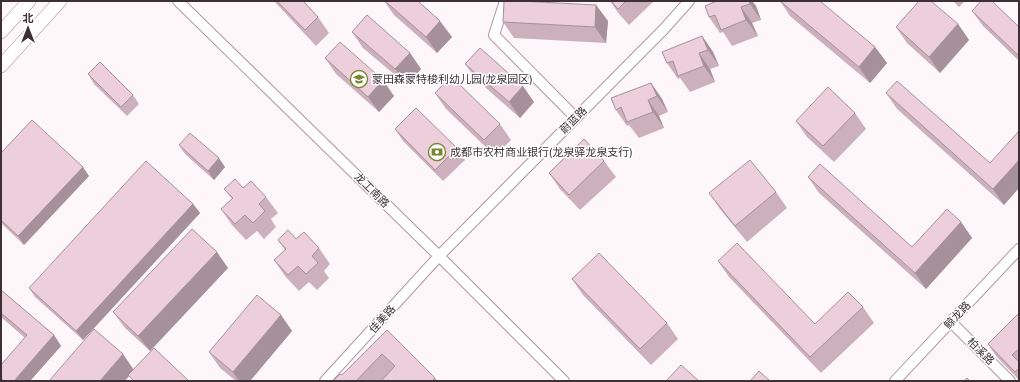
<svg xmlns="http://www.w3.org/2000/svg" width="1020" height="382" font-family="'Public Sans','Noto Sans SC',sans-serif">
<rect width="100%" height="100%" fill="#fdf7f9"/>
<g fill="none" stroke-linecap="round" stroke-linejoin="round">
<g stroke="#b295a1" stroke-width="12">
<path id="minor" d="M178 1 439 256 564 381
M505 1 494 35 575 117
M951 322 1010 381
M325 381 439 256 664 29 689 1
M895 381 1019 249"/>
</g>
<g stroke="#b295a1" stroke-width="14">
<path id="major" d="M1 32 29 1
M1 66 60 1"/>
</g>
<use href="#minor" stroke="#fff" stroke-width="10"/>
<use href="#major" stroke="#fff" stroke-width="13"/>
</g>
<path fill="#ccb1bc" d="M274 1H303L318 17 329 33 316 46Z
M384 1H418L452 37 437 53 394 15Z
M610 1H654L629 25 619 14Z
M717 1H752L756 6 761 20 752 23 758 36 732 46 723 32 720 33 709 17Z
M780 1 875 47 887 63 870 83 790 16Z
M953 1H965L959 7Z
M596 5 608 21 606 43 514 38 503 22Z
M972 11 1019 27V61L983 26Z
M958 24 969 40 940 73 907 43 896 27Z
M352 32 410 53 421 69 407 85 363 48Z
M702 36 713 52 719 66 710 69 715 82 690 92 680 78 678 79 667 63Z
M325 58 394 96 379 112 336 74Z
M465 64 534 102 520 118 477 80Z
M88 74 133 95 139 104 127 116 94 84Z
M651 83 662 99 668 112 659 116 664 128 639 138 629 125 627 126 616 110Z
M435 93 500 124 511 140 495 156 446 109Z
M886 93 990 163 1004 205 897 109Z
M855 113 866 129 834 162 807 137 796 121Z
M395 129 457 148 465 160 443 181 403 141Z
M179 145 225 167 214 180 185 154Z
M1 153 89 176 24 245 1 223Z
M604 161 616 177 580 210 560 189 549 173Z
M808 177 912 247 961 222 972 238 926 289 819 193Z
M243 188 266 197 278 213 271 219 276 227 264 239 257 231 246 240 232 225 221 209 232 199 224 189Z
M776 192 787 208 747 242 720 209 709 193Z
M193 204 200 213 83 340 35 297 29 288Z
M296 239 319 248 330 264 324 271 329 278 317 290 309 282 299 291 285 276 274 260 285 250 278 240Z
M718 261 815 324 863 307 874 323 821 373 729 277Z
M228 268 150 351 125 328 113 312Z
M572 279 667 323 678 339 651 365 583 295Z
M1 290 54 335 61 346 30 381H1V365L25 338 1 317Z
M1019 313V380L996 356 988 344Z
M281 315 292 331 250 381H236L220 368 209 352Z
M387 330 438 381H333L342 375Z"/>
<path fill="#a69099" d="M749 1H752L756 6 761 20 750 4Z
M596 5 608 21 606 43 595 27Z
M741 7 752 23 758 36 746 20Z
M440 21 452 37 437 53 426 37Z
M958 24 969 40 940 73 929 57Z
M702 36 713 52 719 66 708 50Z
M875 47 887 63 870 83 859 67Z
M410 53 421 69 407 85 395 69Z
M699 53 710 69 715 82 704 66Z
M383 80 394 96 379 112 368 97Z
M651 83 662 99 668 112 657 96Z
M523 86 534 102 520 118 509 102Z
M648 100 659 116 664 128 653 112Z
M219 158 225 167 214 180 208 171Z
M1019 160V188L1004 205 993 189Z
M83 167 89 176 24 245 18 236Z
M193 204 200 213 83 340 76 331Z
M961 222 972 238 926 289 915 273Z
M217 252 228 268 150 351 138 336Z
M281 315 292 331 250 381H239L233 372Z
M54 335 61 346 30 381H14Z
M123 354 134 370 125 381H100Z"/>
<path fill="#edcedb" stroke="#a69099" d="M277 1H303L318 17 305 30Z
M385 1H418L440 21 426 37Z
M504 1H520L596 5 595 27 503 22Z
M611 1H626L618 9Z
M717 1H749L750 4 741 7 746 20 721 30 715 15 709 17 705 6Z
M780 1H820L875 47 859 67Z
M919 1H931L958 24 929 57 896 27Z
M981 1H992L1019 27V56L972 11Z
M367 15 410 53 395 69 352 32Z
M702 36 708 50 699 53 704 66 678 76 673 61 667 63 662 52Z
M340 42 383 80 368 97 325 58Z
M480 48 523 86 509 102 465 64Z
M100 62 133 95 121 107 88 74Z
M451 76 500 124 484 140 435 93Z
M897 81 990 163 1019 131V160L993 189 886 93Z
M651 83 657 96 648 100 653 112 627 122 621 107 616 110 611 98Z
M828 87 855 113 823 146 796 121Z
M416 108 457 148 435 170 395 129Z
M32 120 83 167 18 236 1 220V153Z
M190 133 219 158 208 171 179 145Z
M584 139 604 161 569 195 549 173Z
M750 160 776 192 735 226 709 193Z
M146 161 193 204 76 331 29 288Z
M820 164 912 247 947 209 961 222 915 273 808 177Z
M235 179 243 188 251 181 266 197 259 204 265 211 253 223 245 215 235 224 221 209 233 198 224 189Z
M192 229 217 252 138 336 113 312Z
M288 230 296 239 304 232 319 248 312 256 318 263 306 274 298 266 288 275 274 260 286 249 278 240Z
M737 243 815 324 848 292 863 307 810 357 718 261Z
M599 253 667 323 640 349 572 279Z
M1 290 54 335 14 381H4L1 378V365L27 335 1 313Z
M257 295 281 315 233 372 209 352Z
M1019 313V349L1012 355 1019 362V368L1015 372 988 344Z
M94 329 123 354 100 381H49Z
M387 330 435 378 432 381H381L395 366 382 354 356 381H333L340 374 342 375Z
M154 348 189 381H134L128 375Z
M681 365 699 381H666Z
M759 371 770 381H750Z
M967 378 970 381H964Z"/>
<defs>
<g id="school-ring" transform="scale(0.9)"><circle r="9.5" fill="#fff" stroke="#788532" stroke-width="1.5"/><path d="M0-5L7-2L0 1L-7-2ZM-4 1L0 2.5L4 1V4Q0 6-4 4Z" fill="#788532"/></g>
<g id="bank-ring" transform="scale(0.9)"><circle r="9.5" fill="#fff" stroke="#788532" stroke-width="1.5"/><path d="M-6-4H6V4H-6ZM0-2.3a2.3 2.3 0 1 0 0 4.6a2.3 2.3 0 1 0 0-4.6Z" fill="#788532"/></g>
</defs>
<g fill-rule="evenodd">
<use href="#school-ring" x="359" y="79"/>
<use href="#bank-ring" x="437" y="152"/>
</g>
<g text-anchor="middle" stroke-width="3" stroke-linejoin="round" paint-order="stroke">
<g font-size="11" fill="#3c3035" stroke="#fff" text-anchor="start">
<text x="372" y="83">蒙田森蒙特梭利幼儿园(龙泉园区)</text>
<text x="450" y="156">成都市农村商业银行(龙泉驿龙泉支行)</text>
</g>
<g font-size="11" fill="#3c3035" stroke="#fff">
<text transform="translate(573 120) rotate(-45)" y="4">蔚蓝路</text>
<text transform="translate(372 190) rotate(45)" y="4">龙工南路</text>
<text transform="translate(957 315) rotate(-47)" y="4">鲸龙路</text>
<text transform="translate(382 319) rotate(-48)" y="4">佳美路</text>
<text transform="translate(981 351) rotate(45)" y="4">柏溪路</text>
</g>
</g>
<rect width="1020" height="382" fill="none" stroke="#3c3035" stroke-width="4"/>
<g transform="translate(28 28)" stroke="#ffffff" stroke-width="3" paint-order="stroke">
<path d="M0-3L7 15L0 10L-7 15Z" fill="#3c3035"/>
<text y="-6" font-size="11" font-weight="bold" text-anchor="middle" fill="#3c3035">北</text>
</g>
</svg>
